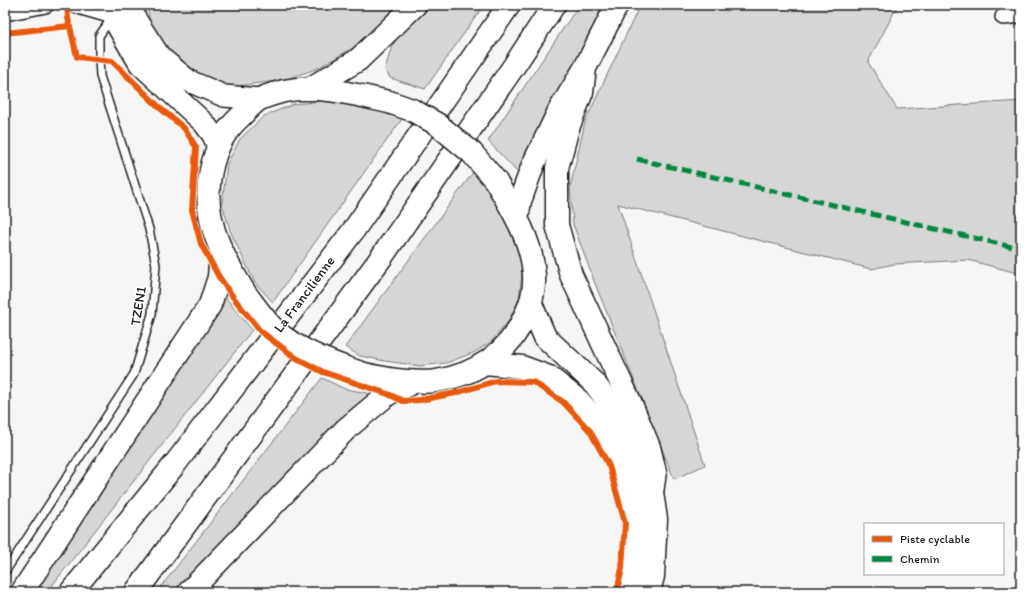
<svg xmlns="http://www.w3.org/2000/svg" width="1026" height="597" font-family="Itim,sans-serif">
<rect width="100%" height="100%" fill="#f6f6f6"/>
<filter id="ink" filterUnits="userSpaceOnUse"><feTurbulence type="fractalNoise" baseFrequency=".025" numOctaves="2"/><feDisplacementMap in="SourceGraphic" scale="8" xChannelSelector="R" yChannelSelector="G"/><feConvolveMatrix kernelMatrix="1 2 1 2 8 2 1 2 1" color-interpolation-filters="sRGB"/></filter>
<g filter="url(#ink)">
<path fill="#d6d6d6" stroke="#797979" d="M147 5H397L358 45 316 69 284 80 229 87 202 77 177 62 150 23Z
M428 5H484L425 89 390 78 385 69 392 46 401 32Z
M579 5H607L520 175 488 141Z
M640 5H898L868 62 897 109 1021 101V274L968 260 894 264 871 269 618 204 705 465 674 479 594 281 573 224 570 188 585 122Z
M324 101 352 103 404 116 273 302 255 283 231 233 222 204 227 164 240 139 264 116 294 104Z
M474 171 497 202 514 238 523 266 519 299 508 322 491 342 473 353 446 363 420 366 385 361 360 356 345 347Z
M225 297 252 330 47 592H30L155 409Z
M322 378 345 389 368 393 367 399 180 592H157Z"/>
<g fill="none" stroke-linecap="round" stroke-linejoin="round">
<g stroke="#1c1c1c" stroke-width="10">
<path id="lane" d="M5 572 134 374 152 314 156 265 149 229 100 76 99 60V36L111 19"/>
</g>
<g stroke="#1c1c1c" stroke-width="18">
<path id="street" d="M75 5 113 16
M5 13 46 5
M1003 17 1021 15"/>
</g>
<g stroke="#1c1c1c" stroke-width="24">
<path id="secondary" d="M109 5 118 27 140 64 204 123 213 135 218 147
M130 5 136 20 160 57 189 81 224 96 259 99"/>
</g>
<g stroke="#1c1c1c" stroke-width="25">
<path id="primary" d="M245 293C219 251 199 213 213 162 219 142 225 131 241 116 246 111 252 104 258 100 265 96 277 93 284 91 319 84 356 95 389 102
M531 304 545 337 595 384 617 414 636 450 652 493 656 519 653 576 649 592
M486 363 522 367 549 377 578 400 602 428 620 463 633 497 638 521 635 572 630 592
M358 372C369 376 384 378 396 380 409 381 423 383 436 381 475 375 509 353 525 316 531 304 535 289 534 275 532 240 512 209 495 180"/>
</g>
<g stroke="#1c1c1c" stroke-width="25">
<path id="highway" d="M585 68 582 92 568 128 557 168V225L571 275 631 404 649 447 655 472 652 493
M309 89 358 60 415 5
M517 219 520 201 533 165 559 111 585 68 617 5
M22 592 210 305 219 277 221 251
M71 592 175 464 353 231 509 5
M136 592 383 255 514 66 554 5
M189 592 346 429 388 394 414 382"/>
</g>
<use href="#lane" stroke="#fff" stroke-width="7"/>
<use href="#street" stroke="#fff" stroke-width="15"/>
<use href="#secondary" stroke="#fff" stroke-width="21"/>
<use href="#primary" stroke="#fff" stroke-width="22"/>
<use href="#highway" stroke="#fff" stroke-width="22"/>
<g stroke="#1c1c1c" stroke-width="25" stroke-linecap="butt">
<path id="primary-bridge" d="M389 102 412 110 437 124 472 153 495 180
M245 293C255 306 265 321 277 332 298 350 331 363 358 372"/>
</g>
<use href="#primary-bridge" stroke="#fff" stroke-width="22"/>
<path stroke="#00873e" stroke-width="5" stroke-dasharray="10 5" stroke-linecap="butt" d="M637 159 1021 249"/>
<g stroke="#fff" stroke-width="8">
<path id="cycleway" d="M67 5 68 18 77 57 112 61 161 109 184 128 196 147 192 210 201 244 219 277 233 297 260 331 296 358 323 372 388 394 403 401 420 400 456 393 496 381 533 382 563 402 590 431 609 466 625 523 622 568 617 592
M5 33 70 26"/>
</g>
<use href="#cycleway" stroke="#e8590c" stroke-width="6"/>
</g>
</g>
<g text-anchor="middle" stroke-width="3.5" stroke-linejoin="round" paint-order="stroke">
<g font-size="14" fill="#1c1c1c" stroke="#fff">
<text transform="translate(304 294) rotate(-53)" y="5">La Francilienne</text>
<text transform="translate(138 306) rotate(-81)" y="5">TZEN1</text>
</g>
</g>
<rect width="1026" height="597" fill="none" stroke="#fff" stroke-width="20"/>
<rect x="10" y="10" width="1006" height="577" fill="none" stroke="#1c1c1c" stroke-width="1.5" filter="url(#ink)"/>
<rect x="864" y="523" width="140" height="52" fill="#ffffff" stroke="#a4a4a4"/>
<rect x="872" y="536" width="20" height="6" fill="#e8590c" stroke="#a4a4a4"/>
<text x="900" y="543" font-size="12" fill="#1c1c1c">Piste cyclable</text>
<rect x="872" y="556" width="20" height="6" fill="#00873e" stroke="#a4a4a4"/>
<text x="900" y="563" font-size="12" fill="#1c1c1c">Chemin</text>
</svg>
